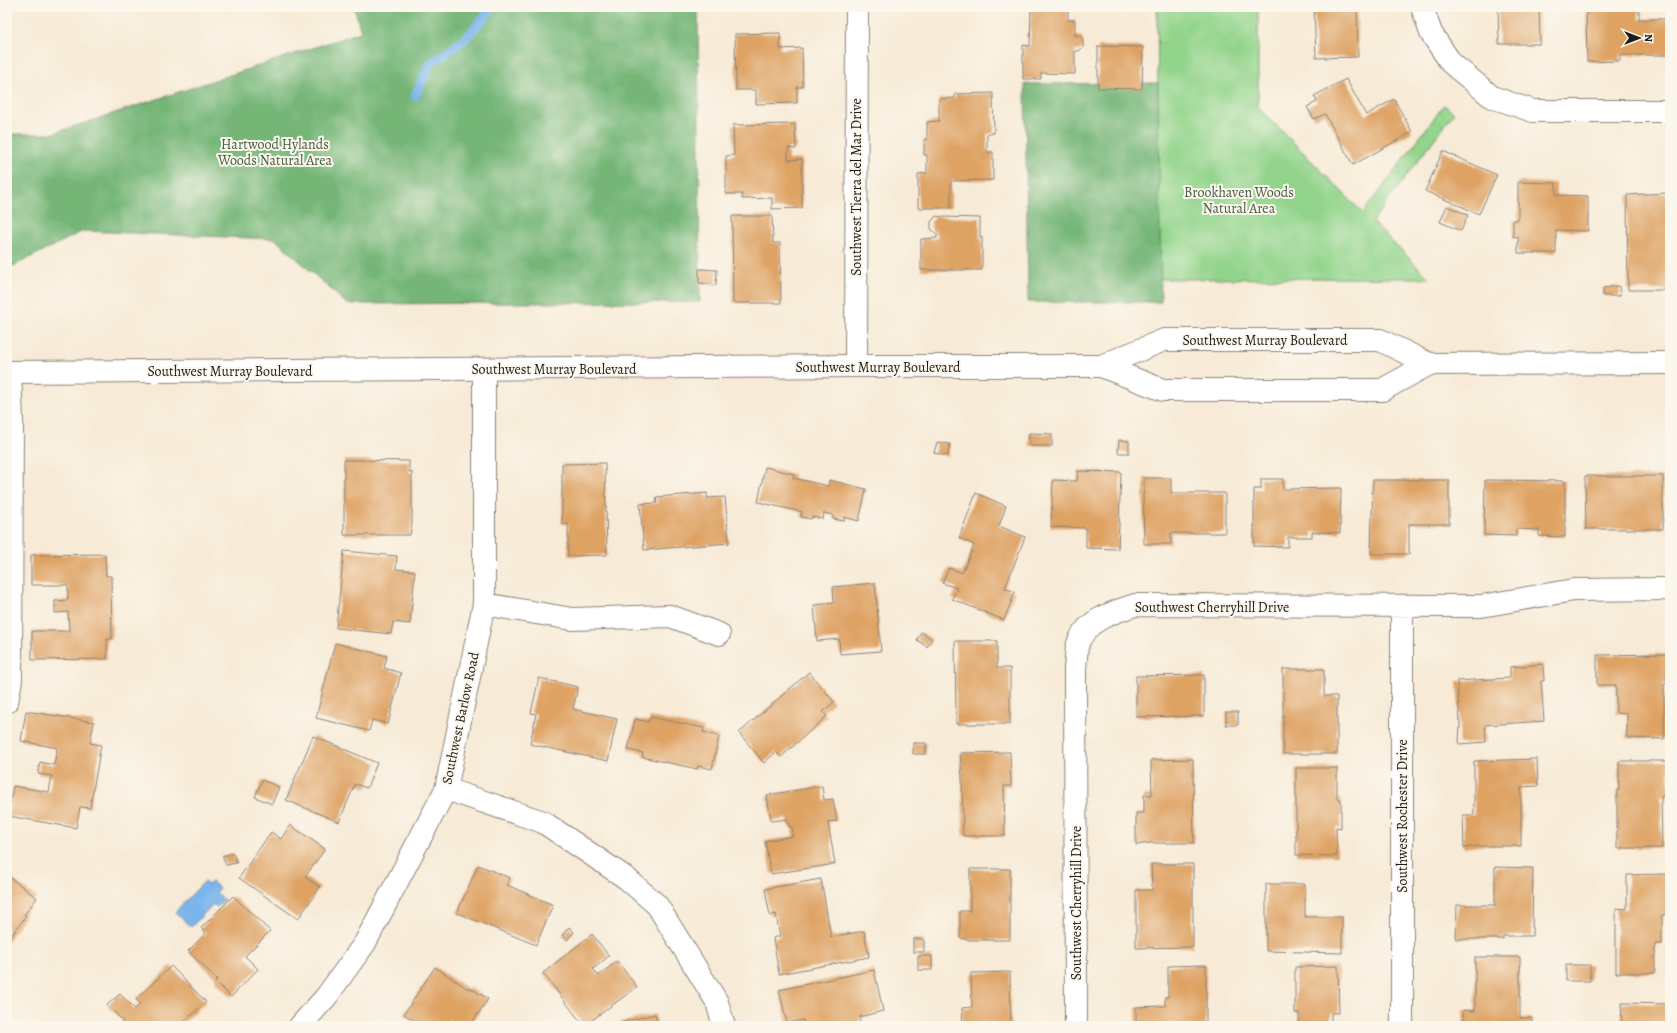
<svg xmlns="http://www.w3.org/2000/svg" width="1677" height="1033" font-family="Alegreya,serif">
<rect width="100%" height="100%" fill="#fbf7ec"/>
<filter id="ink" filterUnits="userSpaceOnUse"><feTurbulence type="fractalNoise" baseFrequency=".025" numOctaves="2"/><feDisplacementMap in="SourceGraphic" scale="8" xChannelSelector="R" yChannelSelector="G"/><feConvolveMatrix kernelMatrix="1 2 1 2 8 2 1 2 1" color-interpolation-filters="sRGB"/></filter>
<filter id="wash" filterUnits="userSpaceOnUse"><feTurbulence type="fractalNoise" baseFrequency=".012" numOctaves="4" result="noise"/><feDisplacementMap in="SourceGraphic" scale="16" xChannelSelector="R" yChannelSelector="G"/><feGaussianBlur stdDeviation="0.9" result="paint"/><feColorMatrix in="noise" values="0 0 0 0 0 0 0 0 0 0 0 0 0 0 0 0 0 1.4 0 .05"/><feComposite in="paint" operator="in"/></filter>
<g filter="url(#wash)">
<rect width="100%" height="100%" fill="#f7ead6"/>
<path fill="#92d48b" stroke="#577854" d="M1157 7H1258V107L1363 213 1444 105 1454 113 1372 222 1429 278 1160 279Z"/>
<path fill="#75b677" stroke="#48694a" d="M354 7H698L700 302 347 304 275 239 83 231 7 269V134H51L361 32Z
M1158 83 1161 302H1028L1025 84Z"/>
<path fill="#7ab6ec" stroke="#4b6984" d="M204 882 208 885 212 882 219 888 216 892 224 900 217 907 213 904 191 927 175 912Z"/>
<g fill="none" stroke-linecap="round" stroke-linejoin="round">
<path stroke="#7ab6ec" stroke-width="9" d="M415 96 430 64 466 38 493 7"/>
</g>
<g id="blocks">
<path fill="#dea264" d="M769 7H790V8L769 9Z
M1031 7H1068V20H1075V36L1079 35 1083 39V47L1079 51H1075V74L1041 73V79H1023V45L1030 46Z
M1288 7H1303V8L1288 9Z
M1314 7H1357L1358 57 1316 58Z
M1498 7H1539L1540 44H1499Z
M1586 7H1639V19H1670V55H1620V61L1587 62Z
M780 33V49L802 48 803 87H797V103L756 104V90H736L735 34Z
M1098 46 1143 47 1142 89 1098 88Z
M1346 79 1366 115 1394 99 1412 132 1353 165 1325 114 1314 119 1307 107 1317 102 1314 96Z
M993 93 994 133 987 134V152H993V180L951 181V208H918V174L927 173V155H924V140H927V122L939 121V99L955 98V94Z
M795 124 796 149 788 148V160L802 159V208L772 209V198L742 199V194H726V156L734 155 733 125Z
M1443 151 1497 175 1479 214 1425 191Z
M1518 182 1556 183V195L1588 196V231L1556 230V253H1518V236L1513 237V220H1518Z
M1669 193 1670 290H1628L1627 195Z
M1447 206 1468 215 1461 231 1440 222Z
M732 216H772L773 243H780L781 303H733Z
M936 216 942 217 980 218V238L982 237V270H921V239L937 238V234L931 229V222Z
M699 269 717 270 716 285 699 283Z
M1619 286 1620 296H1603V288Z
M1029 433 1052 434V446H1029Z
M1119 440 1129 441V453H1118Z
M937 442 950 444 948 456 934 453Z
M344 460 409 461V472H412V525L410 535H344Z
M605 463 607 555 568 556V524H562V464Z
M765 467 794 474 793 478 828 486 829 480 866 489 859 521 844 517V521L833 519V515L824 513 823 519 812 517 811 519 801 517 802 512 758 502Z
M1078 471 1121 472 1118 549 1086 548V528L1051 527 1053 480 1077 481Z
M1585 476H1663V529H1586Z
M1144 478H1171V493H1225V533H1171V544H1144L1143 493H1144Z
M1261 479H1283V489L1341 488 1340 533 1312 532V537H1288V547L1254 546V489H1261Z
M1373 480H1449V524H1409V554H1371Z
M1485 480 1565 481V537L1539 536V530L1516 529V536L1484 535Z
M707 493V498L725 497 729 543 644 550 640 504 657 503 656 497Z
M976 493 1006 506 999 526 1025 537 1005 588 1015 592 1004 620 952 599 957 588 942 583 949 568 962 573 974 545 959 538Z
M344 551 397 556 396 569 415 571 410 624 393 622 391 634 336 628Z
M105 554 106 576H111L112 639H107V659L32 660V631H69L68 612 55 613V601L68 600V585H31V555Z
M875 583 881 651 840 654 839 639 817 641 814 605 834 603 833 587Z
M921 632 932 639 927 647 917 640Z
M955 641H997V668H1010V724H956Z
M335 643 387 656 384 668 401 673 388 724 372 720 369 731 316 718Z
M1667 654V684H1664V739L1627 738V714L1616 713V685H1597V655Z
M1543 664 1544 681H1541L1544 721 1485 725 1486 742 1459 744 1460 723 1457 681 1510 678V667Z
M1283 669H1324V696H1337V754H1283Z
M809 672 834 702 823 712 827 716 781 757 776 752 764 763 739 733Z
M1204 675V716L1136 717V676Z
M539 678 578 687 573 709 617 719 608 761 530 744 536 714 531 713Z
M26 711 94 722 90 743 101 745 90 808 80 807 76 828 8 816 13 786 49 792 52 776 38 774 40 762 54 765 57 748 21 741Z
M1226 712H1238V725H1226Z
M650 717 704 728 703 732 719 736 712 769 698 766 697 769 642 757 643 753 628 750 635 719 649 722Z
M313 736 377 763 367 788 355 784 339 822 286 800Z
M913 743H926V754H913Z
M1010 752 1011 786H1004L1005 836H963L962 777 960 753Z
M1193 759 1194 843H1149L1136 845V813H1144V795H1152L1151 760Z
M1537 759 1538 786 1521 787V846H1478L1464 848 1463 815H1474V761Z
M1619 761H1669L1670 796H1661L1662 848H1617V790H1619Z
M1296 768H1337V799H1341V828L1336 827 1337 856 1296 855Z
M262 780 279 787 272 804 255 797Z
M822 786 824 800 833 799 837 821 828 822 835 864 771 874 765 841 793 836 792 827H789L787 819 771 821 767 795Z
M290 825 325 849 305 877 320 887 298 919 239 878 271 832 281 839Z
M233 853 237 863 226 865 222 856Z
M1151 864H1193V947L1136 948V890H1152Z
M478 865 510 878 507 885 553 905 536 945 457 913Z
M1495 867 1533 868 1532 936H1503V939H1456L1457 905H1495Z
M970 869H1010V940H970L960 938V911H970Z
M1667 874V915H1662V944H1655V973H1616V908L1627 909V875Z
M7 875 37 898 24 915 26 916 7 942Z
M821 879 831 937 864 931 869 957 779 974 773 938 780 936 776 914 770 916 765 889Z
M1266 884H1305V917H1342V953L1266 951Z
M233 896 270 931 245 956 258 969 231 997 215 981 217 979 188 951 206 933 201 928Z
M569 927 574 932 567 940 562 935Z
M592 934 609 956 593 969 598 976 617 961 637 987 584 1026 543 973Z
M913 939H924V952H913Z
M918 956H932V970H918Z
M1475 957H1520V1018H1532V1026H1464L1463 1010 1475 1011Z
M1206 965V1026H1136V1007L1165 1006V997H1168V966Z
M1566 965H1590V981H1566Z
M171 966 206 1002 180 1026H123L121 1023 123 1021 107 1005 120 994 135 1009 140 1004 136 999Z
M1338 966 1339 1013H1331V1026H1299V1013H1295V967Z
M435 967 468 989 469 987 488 999 470 1026H457L449 1020 445 1026H422L404 1014Z
M874 970 883 1011 859 1017 861 1026H804L803 1020 787 1023 779 990Z
M1010 972 1011 1026H963L962 1008 972 1007 971 973Z
M1622 1003 1670 1004V1026H1621Z
M655 1014 658 1026H610V1025Z"/>
</g>
</g>
<g filter="url(#ink)">
<use href="#blocks" fill-opacity="0" stroke="#8a8379" stroke-width="1"/>
<g fill="none" stroke-linecap="round" stroke-linejoin="round">
<g stroke="#8a8379" stroke-width="24">
<path id="minor" d="M1422 7 1431 33 1451 63 1492 97 1533 111H1670
M856 366 857 7
M484 604 572 619 670 616 719 634
M1402 607V1026
M7 702 11 680 12 421 10 372
M446 789 543 822 626 878 657 905 717 1002 724 1026
M300 1026 326 997 365 943 446 789 484 604V369
M1076 1026 1075 668C1076 661 1076 653 1077 647 1083 621 1113 612 1135 605L1481 606 1574 590 1670 589"/>
</g>
<g stroke="#8a8379" stroke-width="24">
<path id="major" d="M1101 366 1164 340H1380L1429 364 1670 363
M7 372 856 366H1101L1163 390H1382L1429 364"/>
</g>
<use href="#minor" stroke="#fff" stroke-width="22"/>
<use href="#major" stroke="#fff" stroke-width="22"/>
</g>
</g>
<g text-anchor="middle" stroke-width="4" stroke-linejoin="round" paint-order="stroke">
<g font-size="14" fill="#455c43" stroke="#fbf7ec">
<text x="275" y="149">Hartwood Hylands<tspan x="275" dy="16">Woods Natural Area</tspan></text>
<text x="1239" y="197">Brookhaven Woods<tspan x="1239" dy="16">Natural Area</tspan></text>
</g>
<g font-size="14" fill="#1c1c1c" stroke="#fbf7ec">
<text transform="translate(856 187) rotate(-90)" y="5">Southwest Tierra del Mar Drive</text>
<text x="1265" y="345">Southwest Murray Boulevard</text>
<text x="878" y="372">Southwest Murray Boulevard</text>
<text x="554" y="374">Southwest Murray Boulevard</text>
<text x="230" y="376">Southwest Murray Boulevard</text>
<text x="1212" y="612">Southwest Cherryhill Drive</text>
<text transform="translate(460 718) rotate(-78)" y="5">Southwest Barlow Road</text>
<text transform="translate(1402 816) rotate(-90)" y="5">Southwest Rochester Drive</text>
<text transform="translate(1076 903) rotate(-90)" y="5">Southwest Cherryhill Drive</text>
</g>
</g>
<rect width="1677" height="1033" fill="none" stroke="#fbf7ec" stroke-width="24"/>
<g transform="translate(1639 38) rotate(90)" stroke="#fbf7ec" stroke-width="3" paint-order="stroke">
<path d="M0-3L7 15L0 10L-7 15Z" fill="#1c1c1c"/>
<text y="-6" font-size="11" font-weight="bold" text-anchor="middle" fill="#1c1c1c">N</text>
</g>
</svg>
